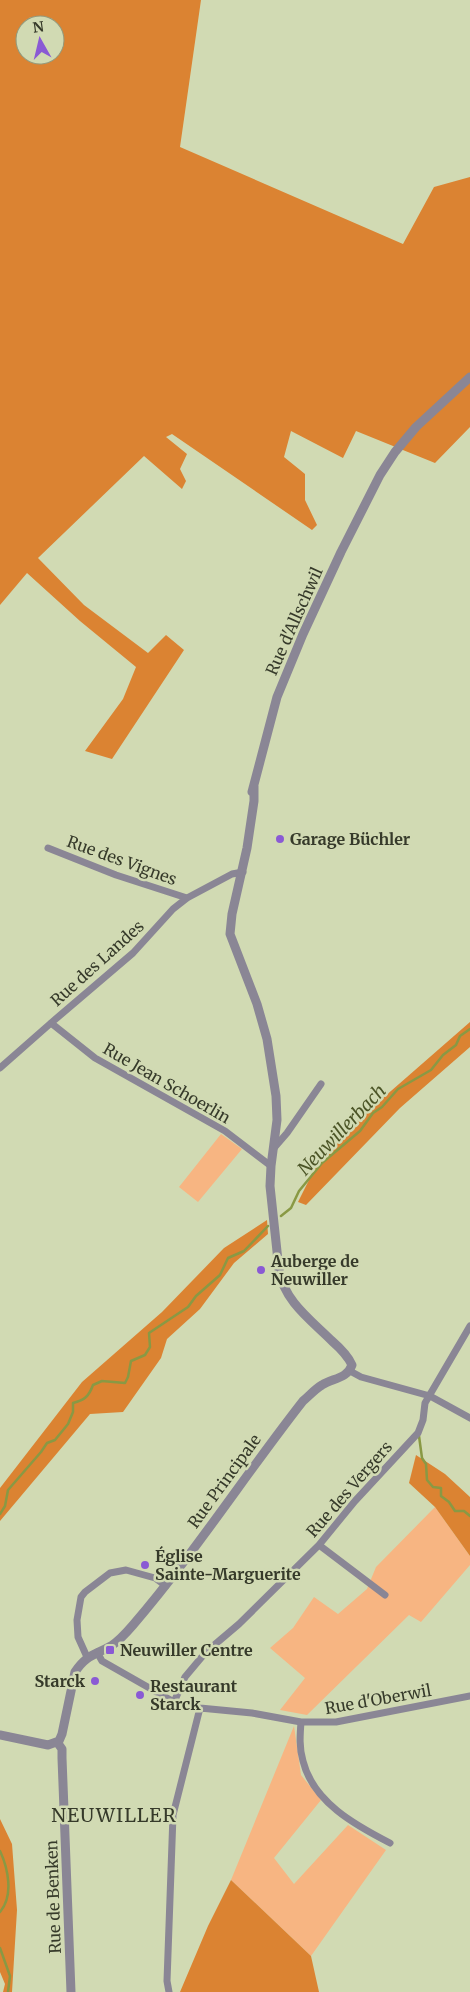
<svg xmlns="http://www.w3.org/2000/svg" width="470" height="1992" font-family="Merriweather,serif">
<rect width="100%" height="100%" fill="#d1dab3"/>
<path fill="#f7b582" d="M221 1134 242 1149 198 1202 179 1187Z
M435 1507 470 1556V1565L421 1622 409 1615 307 1715 280 1710 305 1678 270 1648 293 1628 314 1597 338 1614 367 1589 376 1567Z
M294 1726 301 1775 321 1800 274 1858 294 1884 348 1825 386 1850 311 1956 231 1880Z"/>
<path fill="#db8332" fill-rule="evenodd" d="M0 0H201L180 147 403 244 434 187 470 177V427L435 463 356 431 343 458 291 431 284 457 305 474V500L317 525 312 530 172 434 166 437 187 454 180 469 186 481 182 489 144 456 38 558 84 605 148 653 166 635 184 650 112 759 85 751 123 699 136 667 80 621 27 573 0 605ZM25 25H55V55H25Z
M470 1022V1047L400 1108 306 1205 298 1202 316 1166 344 1132Z
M267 1220 268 1234 234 1263 200 1309 167 1339 161 1358 123 1412 90 1414 0 1521V1488L82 1382 162 1312 224 1248Z
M416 1455 445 1474 470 1497V1556L435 1507 409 1483Z
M0 1819 12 1844 17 1910 12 1992H3L5 1984 0 1972Z
M231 1880 311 1956 319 1992H180L208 1926Z"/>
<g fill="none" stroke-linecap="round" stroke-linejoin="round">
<path stroke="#899944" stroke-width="2.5" d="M281 1216 291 1208 299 1191 322 1163 360 1131 373 1113 382 1107 398 1089 431 1070 443 1055 456 1045 460 1036 470 1029
M419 1436 422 1458 426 1464 427 1480 433 1487 441 1488V1496L449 1502 455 1511H464L470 1516
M0 1514 5 1506 8 1490 41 1452 47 1443 55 1440 68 1424 73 1412V1403C85 1400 89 1396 93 1385L102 1381 125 1383 128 1377 131 1361 145 1355 150 1347 149 1333 188 1307 196 1296 220 1275 228 1258 244 1251 268 1226
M0 1851C8 1868 14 1896 0 1912
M0 1948 10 1976 8 1992"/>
<path stroke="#8a8695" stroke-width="7" d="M48 848 116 875 187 898
M51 1023 95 1058 225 1131 271 1166
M0 1068 51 1023 133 953 173 909 187 898 232 874 243 872
M274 1148 287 1133 321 1084
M350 1371 361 1377 430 1396 470 1418
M319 1545 385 1595
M97 1652 102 1661 174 1702 200 1708 252 1713 301 1722H336L470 1696
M87 1657 78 1637 77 1620 81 1597 85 1592 110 1573 126 1570 155 1578 166 1586
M174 1702 185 1677 206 1652 239 1624 319 1545 355 1501 418 1433 423 1420 425 1403 470 1326
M301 1722C300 1735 299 1748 303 1761 313 1802 355 1825 390 1843
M169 1992 167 1981 173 1815 200 1708"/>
<path stroke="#8a8695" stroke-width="9" d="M252 792 277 697 303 634 341 552 380 475 395 452 416 427 470 377
M0 1735 48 1745 59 1741 62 1734 75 1672C86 1655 95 1655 111 1646 119 1641 127 1632 133 1625 194 1554 245 1475 303 1401 309 1396 315 1389 322 1385 333 1378 347 1379 352 1365 348 1356 340 1348 332 1341 311 1320 284 1301 279 1270L270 1186 271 1166 277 1120 276 1096 267 1039 257 1004 230 934 232 914 247 848 254 801V786
M57 1742 62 1749V1758L71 1992"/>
</g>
<g fill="#8a5ad4" stroke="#d1dab3" stroke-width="2">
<circle cx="280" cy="839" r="5"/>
<circle cx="261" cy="1270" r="5"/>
<circle cx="145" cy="1565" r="5"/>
<rect x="105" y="1645" width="10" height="10" rx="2.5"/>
<circle cx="95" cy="1681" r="5"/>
<circle cx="140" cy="1695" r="5"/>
</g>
<g text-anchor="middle" stroke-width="5" stroke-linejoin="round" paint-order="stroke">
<g font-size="16" fill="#363a2a" stroke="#d1dab3">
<text transform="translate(294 621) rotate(-66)" y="6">Rue d'Allschwil</text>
<text transform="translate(122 860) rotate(20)" y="6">Rue des Vignes</text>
<text transform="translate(97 963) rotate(-42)" y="6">Rue des Landes</text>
<text transform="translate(167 1083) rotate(30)" y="6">Rue Jean Schoerlin</text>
<text transform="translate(224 1481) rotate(-54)" y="6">Rue Principale</text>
<text transform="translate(349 1489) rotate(-49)" y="6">Rue des Vergers</text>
<text transform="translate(378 1699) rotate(-10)" y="6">Rue d'Oberwil</text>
<text transform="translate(53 1897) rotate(-92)" y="6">Rue de Benken</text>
</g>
<g font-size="16" font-weight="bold" fill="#363a2a" stroke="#d1dab3" text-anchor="start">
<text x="290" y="845">Garage Büchler</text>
<text x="271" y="1267">Auberge de<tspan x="271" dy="18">Neuwiller</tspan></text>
<text x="155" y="1562">Église<tspan x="155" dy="18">Sainte-Marguerite</tspan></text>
<text x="120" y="1656">Neuwiller Centre</text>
<text x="85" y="1687" text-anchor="end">Starck</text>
<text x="150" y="1692">Restaurant<tspan x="150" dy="18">Starck</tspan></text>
</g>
<g font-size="18" font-style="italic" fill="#4c5527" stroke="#d1dab3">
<text transform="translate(342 1130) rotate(-46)" y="6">Neuwillerbach</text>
</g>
<g font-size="19" letter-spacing="1" fill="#363a2a" stroke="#d1dab3">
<text x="114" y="1822">NEUWILLER</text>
</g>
</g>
<g transform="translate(40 40) rotate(352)"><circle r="24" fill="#d1dab3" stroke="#939a7c"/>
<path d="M0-4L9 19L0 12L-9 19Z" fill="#8a5ad4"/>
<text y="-8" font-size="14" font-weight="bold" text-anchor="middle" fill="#363a2a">N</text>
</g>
</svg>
